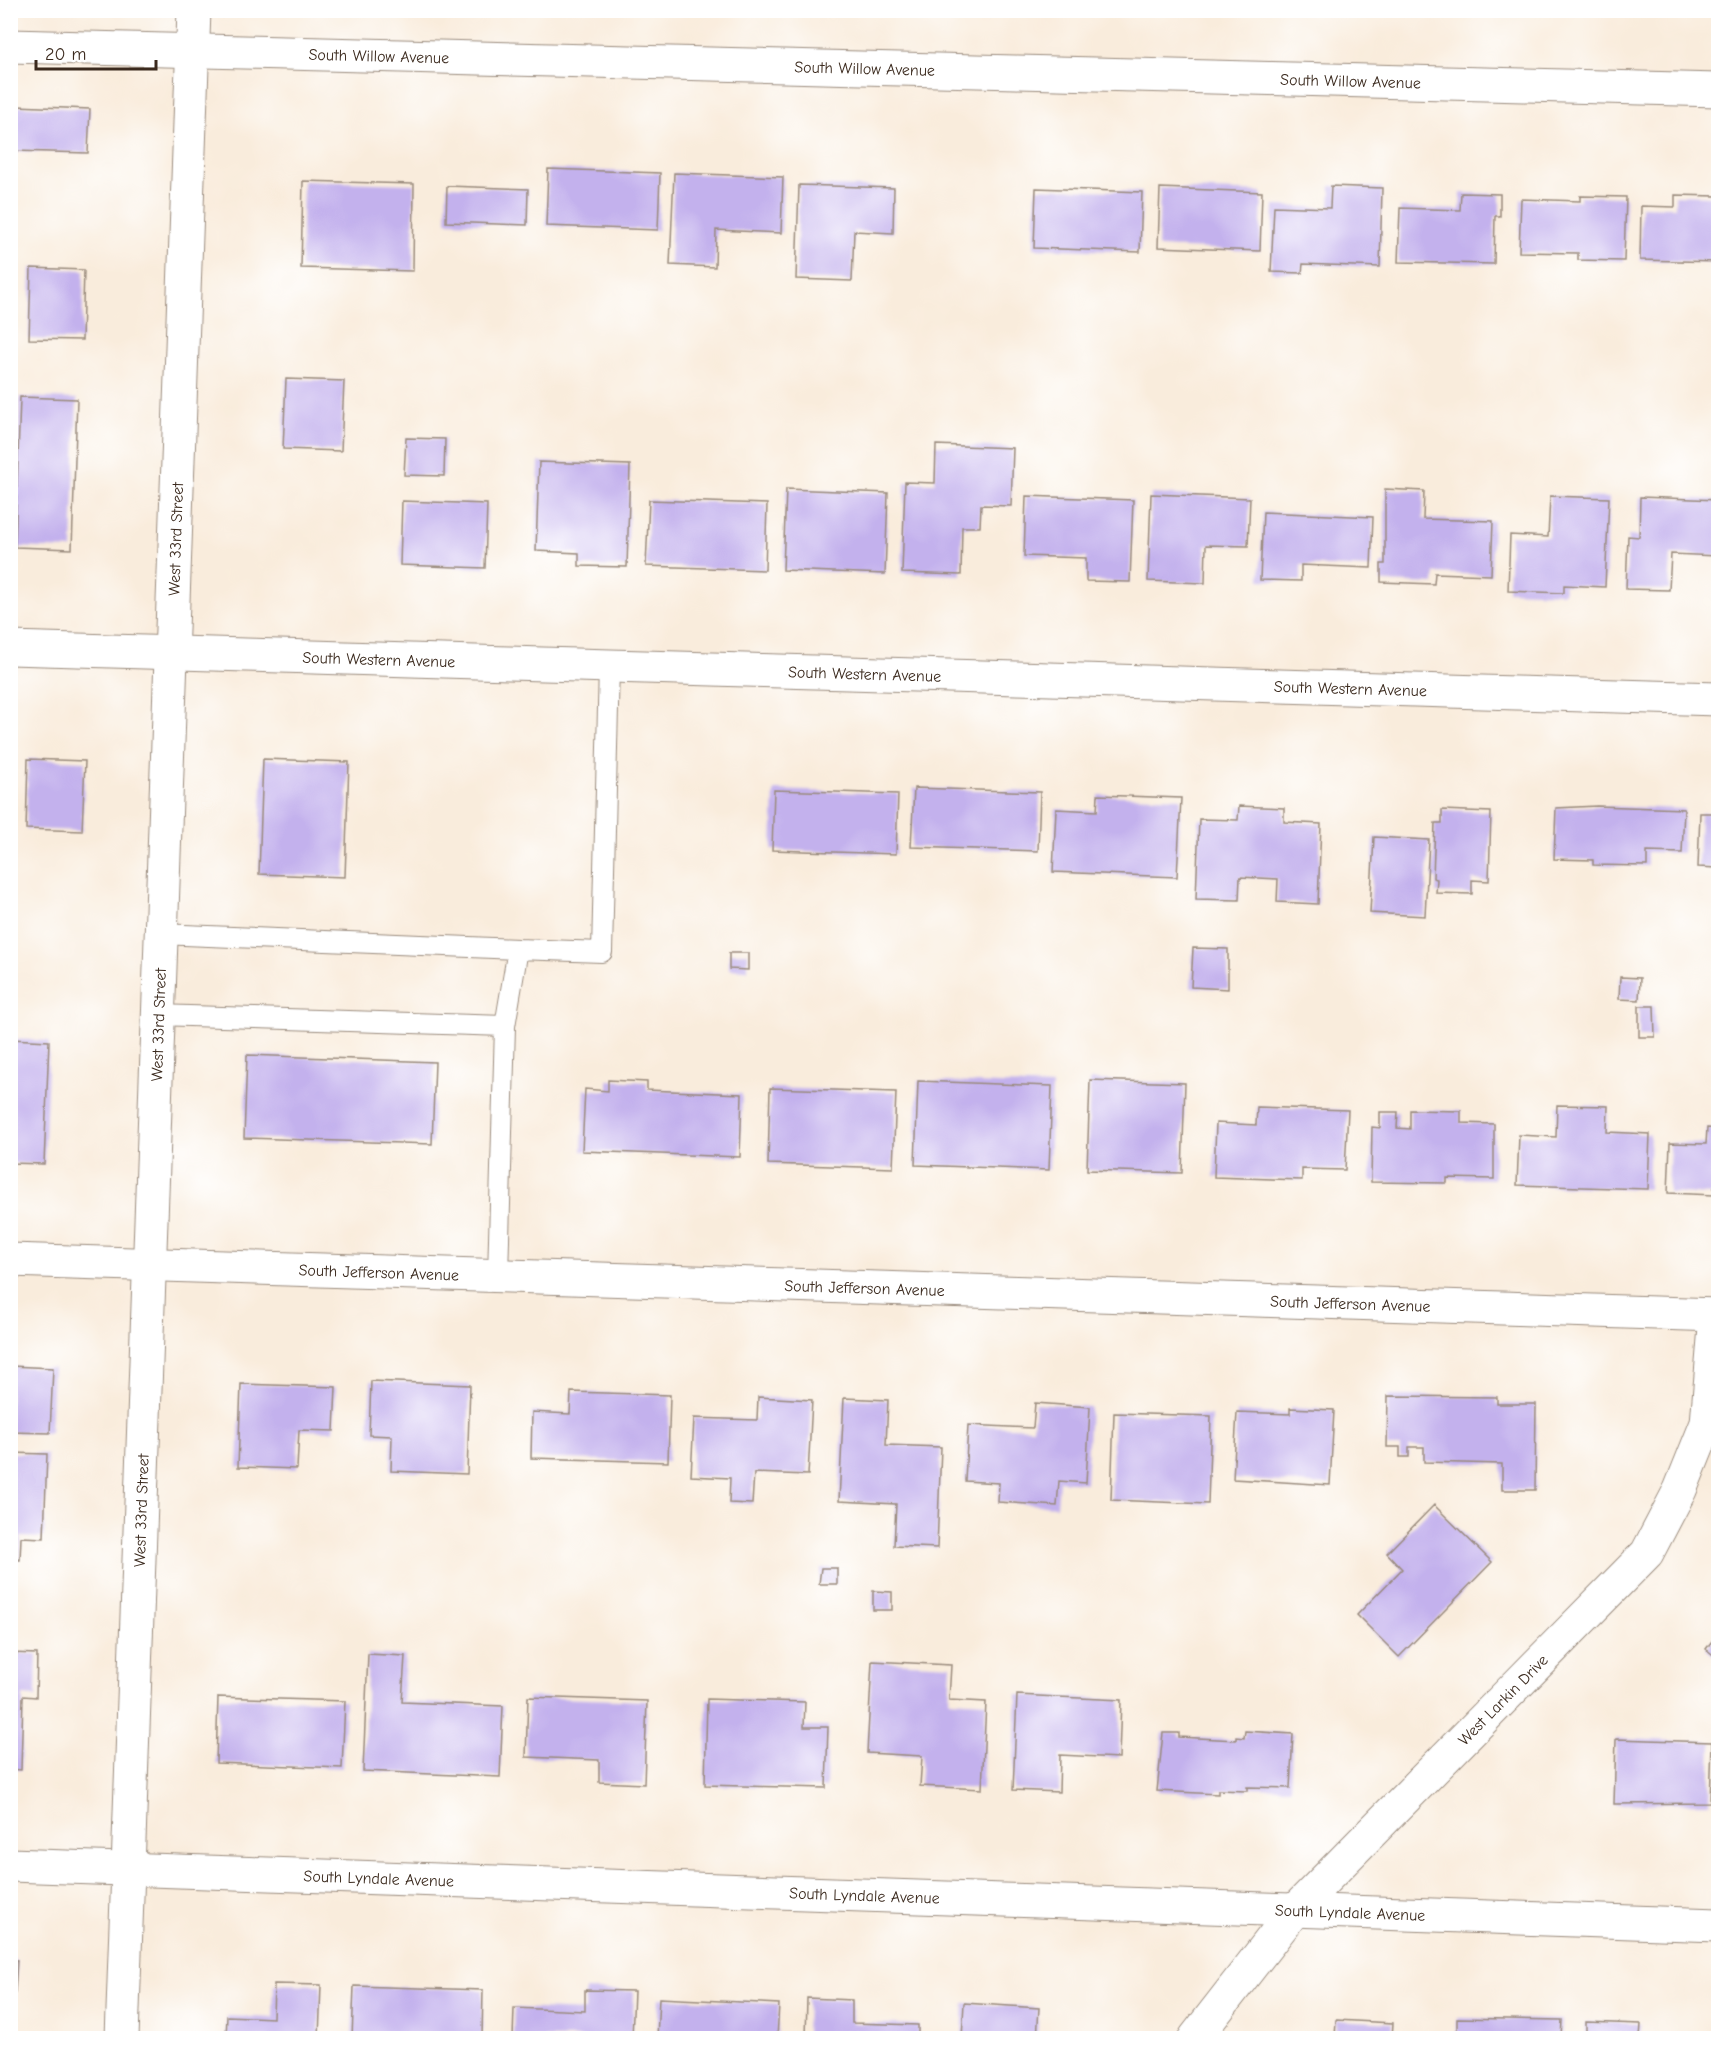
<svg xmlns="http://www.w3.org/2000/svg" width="1729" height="2049" font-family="'Comic Neue',sans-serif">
<rect width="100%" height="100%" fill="#fff"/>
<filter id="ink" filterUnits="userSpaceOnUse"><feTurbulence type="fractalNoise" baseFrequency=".0167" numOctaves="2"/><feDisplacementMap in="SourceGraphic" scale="12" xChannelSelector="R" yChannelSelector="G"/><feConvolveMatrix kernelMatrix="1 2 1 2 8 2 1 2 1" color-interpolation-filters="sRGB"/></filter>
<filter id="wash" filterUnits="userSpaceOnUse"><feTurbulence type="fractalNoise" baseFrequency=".008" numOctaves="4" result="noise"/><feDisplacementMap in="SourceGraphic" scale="24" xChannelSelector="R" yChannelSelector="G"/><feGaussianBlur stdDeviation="1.35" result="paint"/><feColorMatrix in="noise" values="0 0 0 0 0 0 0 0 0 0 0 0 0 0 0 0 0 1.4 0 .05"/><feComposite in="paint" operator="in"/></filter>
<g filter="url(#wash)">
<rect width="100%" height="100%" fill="#f9ecdc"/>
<g id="blocks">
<path fill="#c3b1ed" d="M16 106 90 109 88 153 14 151Z
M548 169 660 173 658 230 546 226Z
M674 173 783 177 781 233 716 230 715 267 670 265Z
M303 181 414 184 413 271 301 268Z
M799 185 894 188 893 233 854 231 852 281 796 279Z
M447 186 528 189 527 225 446 222Z
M1331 186 1382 188 1380 267 1303 264 1302 273 1271 272 1274 206 1330 208Z
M1036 188 1142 192 1140 252 1034 248Z
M1160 188 1262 192 1260 251 1158 247Z
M1461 193 1500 194V216H1495L1494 264 1398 262 1400 208 1460 210Z
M1675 195 1717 196 1718 262 1640 260 1641 206 1675 207Z
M1580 196 1626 197 1624 261 1578 260V253L1519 252 1521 199 1580 201Z
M31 268 84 270 82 340 29 339Z
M286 379 344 381 341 451 283 449Z
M20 397 77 399 72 549 15 547Z
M406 438 445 439 444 476 404 475Z
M936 445 1013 448 1011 506 981 505 980 527H962L961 575 902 573 905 482 935 483Z
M539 462 630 465 627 567 579 566V553L536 551Z
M786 489 888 493 885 574 783 570Z
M1385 489 1424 491 1423 519 1493 521 1491 575 1435 573 1434 584 1381 582V564H1385Z
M1151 494 1250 498 1248 546 1206 545 1205 583 1148 581Z
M1026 496 1133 500 1130 582 1086 581V558L1024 556Z
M1550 496 1609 498 1605 587 1564 585V593L1508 591 1510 535 1548 537Z
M1640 497 1718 500V556L1671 554 1669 590 1626 589 1628 536 1639 537Z
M649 500 767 504 765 570 646 566Z
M402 501 487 504 485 568 400 565Z
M1263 512 1373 517 1371 568 1301 565V581L1260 580Z
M28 759 85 761 82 831 26 829Z
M263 759 349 762 345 877 259 874Z
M914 788 1040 792 1038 851 911 847Z
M774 790 898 794 896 854 772 850Z
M1098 795 1181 798 1177 877 1053 872 1056 809 1097 811Z
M1239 806 1284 808V822L1321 824 1318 904 1277 902 1278 879 1240 877 1239 900 1196 899 1199 819 1238 820Z
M1597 806 1684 809 1682 853 1647 852V866L1593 865V860L1554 859 1556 808Z
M1442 810 1491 812 1489 881 1472 880V894L1436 893 1437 879 1433 878 1435 823H1442Z
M1700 813H1718V868L1698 867Z
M1374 837 1429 840 1425 916 1370 913Z
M1193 948 1228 949V989L1191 987Z
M729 953H748V970L729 969Z
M1620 977 1640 978 1639 1000 1619 999Z
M1639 1006H1654L1655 1037H1639Z
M10 1039 49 1041 44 1164 10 1163Z
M247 1055 435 1062 432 1144 244 1138Z
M608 1080 647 1082V1090L742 1094 740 1157 582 1151 585 1089 608 1091Z
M1090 1080 1185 1083 1182 1173 1087 1170Z
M918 1081 1052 1086 1049 1170 915 1165Z
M770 1088 896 1092 893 1168 768 1164Z
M1557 1105 1608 1106 1607 1132 1650 1134 1648 1189 1517 1185 1519 1135 1556 1137Z
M1257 1107 1348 1110 1345 1170 1302 1169V1180L1214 1177 1216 1123 1256 1125Z
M1410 1110 1461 1111V1123L1494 1124V1179L1447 1178V1183L1371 1182 1372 1127 1380 1128V1112H1398L1397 1128 1410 1129Z
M1707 1128 1718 1129V1188H1714V1195L1668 1193 1670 1143 1706 1144Z
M10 1366 53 1368 50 1433 10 1432Z
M371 1381 470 1385 467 1474 391 1471 392 1436 369 1435Z
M241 1384 336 1387 334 1431 299 1430 297 1469 238 1467Z
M571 1392 670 1395 668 1462 531 1458 532 1412 570 1414Z
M1388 1396 1497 1397V1404H1536L1535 1490H1502V1464L1424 1462V1447H1409V1457H1400V1447H1387Z
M758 1397 812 1400 808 1475 754 1473 752 1504 729 1503 730 1478 691 1476 694 1418 757 1420Z
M844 1398 888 1400 886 1445 941 1447 937 1548 894 1546 896 1504 839 1501Z
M1035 1403 1090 1407 1086 1483 1059 1481 1057 1506 998 1502 999 1483 965 1481 968 1425 1033 1428Z
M1290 1408 1334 1410 1330 1485 1233 1479 1237 1412 1290 1414Z
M1114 1413 1211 1416 1208 1504 1111 1500Z
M10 1453 47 1454 44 1538 21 1537 20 1560H10Z
M1434 1505 1492 1562 1399 1657 1357 1615 1402 1569 1387 1553Z
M821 1568H837V1584H819Z
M873 1591 892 1592V1610H873Z
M1718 1633V1659L1706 1649Z
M10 1653 37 1654 36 1697 23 1696 21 1770 10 1769Z
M368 1654 405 1656 402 1702 503 1706 500 1777 363 1771Z
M872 1661 951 1665 949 1700 986 1702 982 1789 920 1786 922 1756 867 1753Z
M1017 1695 1121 1700 1119 1758 1060 1755 1059 1792 1013 1790Z
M218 1697 345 1701 342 1768 216 1763Z
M528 1697 647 1701 644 1784 599 1782V1760L526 1757Z
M707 1699 805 1702 804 1727H828L826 1788 705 1785Z
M1245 1731 1293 1734 1290 1788 1247 1787V1791L1218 1790V1794L1157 1791 1163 1733H1179V1737L1236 1740V1737L1244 1738Z
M1616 1739 1712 1742 1710 1803 1614 1804Z
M10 1959 17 1960 15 1993H10Z
M274 1984 321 1985 319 2038H226L227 2016 273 2018Z
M354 1986 483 1990 482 2038H352Z
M585 1990 634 1991 632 2038H513L514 2008 585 2011Z
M659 1998 779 2004 777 2038H657Z
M807 1998 852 2000V2023L918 2025V2038H806Z
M964 2003 1039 2008 1037 2038H962Z
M1457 2018 1562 2020 1561 2038H1457Z
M1336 2020 1393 2023 1392 2038H1335Z
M1586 2022 1641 2024 1640 2038H1586Z"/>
</g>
</g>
<g filter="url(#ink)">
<use href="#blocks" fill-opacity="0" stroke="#9a8b7d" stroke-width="1.5"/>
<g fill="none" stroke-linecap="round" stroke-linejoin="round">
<g stroke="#9a8b7d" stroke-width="22">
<path id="service" d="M160 934 518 949
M157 1015 505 1026
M498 1275 505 1026 518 949 602 952 609 666"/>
</g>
<g stroke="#9a8b7d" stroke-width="35">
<g id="minor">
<path id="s1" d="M10 46 1718 90"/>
<path id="s2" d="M10 1260 1718 1315"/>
<path id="s3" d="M10 1865 1718 1925"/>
<path id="s4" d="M1195 2038 1293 1912 1647 1553 1680 1490 1707 1423 1716 1315"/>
</g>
</g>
<g stroke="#9a8b7d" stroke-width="35">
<g id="tertiary">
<path id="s5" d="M10 648 1718 699"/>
<path id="s6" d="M122 2038 194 10"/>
</g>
</g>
<use href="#service" stroke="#fff" stroke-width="20"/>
<use href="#minor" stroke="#fff" stroke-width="33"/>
<use href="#tertiary" stroke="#fff" stroke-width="33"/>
</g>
</g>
<g text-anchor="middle" stroke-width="5" stroke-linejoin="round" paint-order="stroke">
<g font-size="16" fill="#3b2a1e" stroke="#fff">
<text dy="6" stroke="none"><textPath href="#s1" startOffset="369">South Willow Avenue</textPath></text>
<text dy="6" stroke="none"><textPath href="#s1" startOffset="855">South Willow Avenue</textPath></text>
<text dy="6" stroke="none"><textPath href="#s1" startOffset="1341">South Willow Avenue</textPath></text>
<text dy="6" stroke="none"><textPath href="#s6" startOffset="1500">West 33rd Street</textPath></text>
<text dy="6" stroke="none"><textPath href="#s5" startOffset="369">South Western Avenue</textPath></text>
<text dy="6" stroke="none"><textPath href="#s5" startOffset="855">South Western Avenue</textPath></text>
<text dy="6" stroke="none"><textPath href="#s5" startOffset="1341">South Western Avenue</textPath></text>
<text dy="6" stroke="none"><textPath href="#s6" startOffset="1014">West 33rd Street</textPath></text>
<text dy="6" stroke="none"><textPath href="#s2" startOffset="369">South Jefferson Avenue</textPath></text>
<text dy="6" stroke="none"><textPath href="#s2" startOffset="855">South Jefferson Avenue</textPath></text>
<text dy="6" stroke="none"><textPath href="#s2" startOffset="1341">South Jefferson Avenue</textPath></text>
<text dy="6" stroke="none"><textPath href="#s6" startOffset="528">West 33rd Street</textPath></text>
<text dy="6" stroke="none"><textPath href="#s4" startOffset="458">West Larkin Drive</textPath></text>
<text dy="6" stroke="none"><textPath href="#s3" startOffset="369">South Lyndale Avenue</textPath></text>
<text dy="6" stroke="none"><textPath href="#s3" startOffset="855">South Lyndale Avenue</textPath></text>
<text dy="6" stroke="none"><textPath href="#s3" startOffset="1341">South Lyndale Avenue</textPath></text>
</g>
</g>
<rect width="1729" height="2049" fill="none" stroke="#fff" stroke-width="36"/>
<path d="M36 60v9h120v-9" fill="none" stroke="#3b2a1e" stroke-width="3"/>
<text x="45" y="60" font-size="18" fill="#3b2a1e" stroke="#ffffff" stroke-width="4.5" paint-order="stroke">20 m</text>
</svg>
